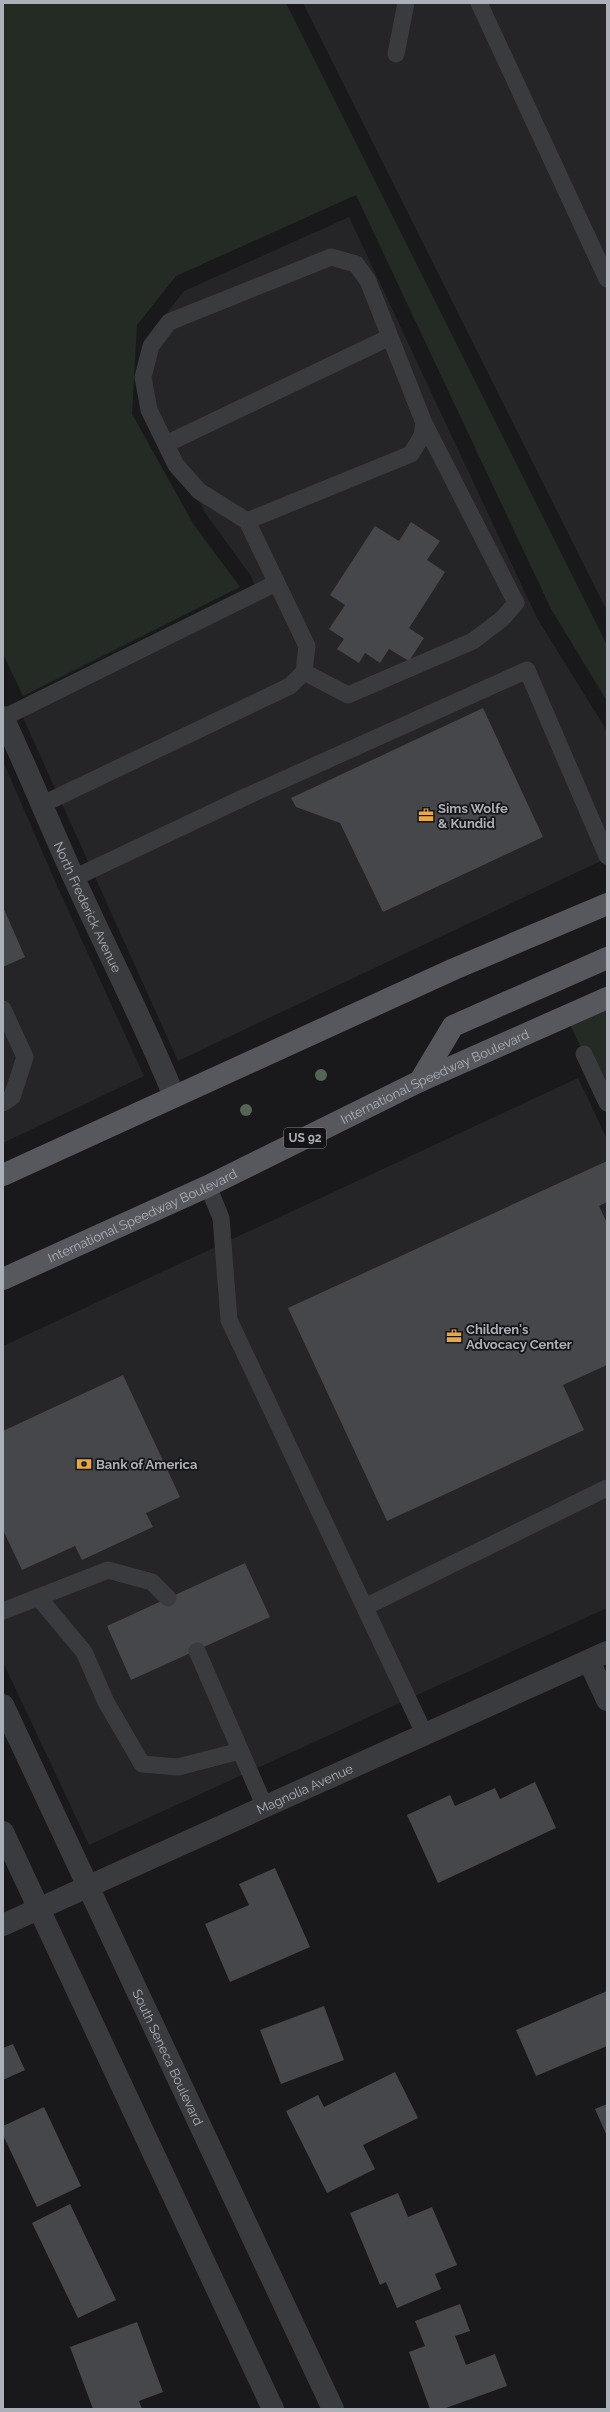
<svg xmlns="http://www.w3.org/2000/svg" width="610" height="2412" font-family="Raleway,sans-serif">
<rect width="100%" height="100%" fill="#19191b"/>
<path fill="#252528" d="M303 3H607V611Z
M349 217 537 618 607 731V858L178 1061 21 713 255 586 251 576 206 514 148 409 152 332 184 291Z
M3 761 58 888 144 1076 3 1143Z
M578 1078 607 1139V1608L89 1845 3 1662V1346Z"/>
<path fill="#232b24" d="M3 3H286L607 645V701L551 609 356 195 176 276 137 325 132 414 194 525 240 587 23 696 3 654Z
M607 998V1103L566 1016Z"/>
<path fill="#46474b" d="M411 522 440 541 427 560 445 572 409 628 424 638 409 661 389 649 380 663 365 653 359 663 337 649 344 639 329 629 345 605 330 595 375 526 399 541Z
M483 708 543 837 383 912 340 823 296 807 291 798Z
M3 907 25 957 3 967Z
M607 1161V1202L599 1206 607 1223V1365L563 1385 584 1430 387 1521 288 1308Z
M123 1375 180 1497 146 1513 153 1527 82 1560 75 1546 22 1570 3 1530V1431Z
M245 1563 270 1617 131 1680 107 1626Z
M535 1782 556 1828 438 1883 407 1815 450 1795 455 1806 495 1788 500 1799Z
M275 1868 310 1947 230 1982 205 1924 249 1905 239 1884Z
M607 1991V2046L536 2076 516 2030Z
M324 2006 344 2060 281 2084 260 2030Z
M13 2044 25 2070 3 2080V2048Z
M395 2072 418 2118 363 2145 375 2169 327 2193 286 2111 318 2095 324 2107Z
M607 2104V2136L595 2109Z
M44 2107 81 2186 37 2207 3 2135V2126Z
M398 2193 408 2217 432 2207 457 2265 435 2274 441 2289 397 2308 386 2282 380 2285 350 2213Z
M70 2204 116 2300 78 2318 32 2223Z
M460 2304 470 2331 455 2336 466 2365 495 2354 507 2386 443 2409H430L409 2352 425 2346 415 2321Z
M137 2322 163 2392 139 2401 142 2409H93L70 2347Z"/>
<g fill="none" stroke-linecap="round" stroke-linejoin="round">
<path stroke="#3a3b3f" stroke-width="17" d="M479 3 607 279
M396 54 406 3
M331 257 356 264 368 281 424 423 422 436 411 454 247 521 199 491 176 465 149 410 143 377 151 346 169 322Z
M166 444 390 337
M304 672 348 695 473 641 502 619 516 603 424 423
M3 718 276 583
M43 804 290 686 304 672 307 646 247 521
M74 878 245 797 527 670 607 856
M3 1009 25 1057 12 1097 3 1103
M584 1054 607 1103
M208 1186 221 1218 229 1320 425 1735
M39 1598 84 1652 106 1702 142 1764 178 1767 240 1751
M365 1607 607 1488
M3 1611 108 1570 152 1582 168 1598
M197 1651 265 1807"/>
<g stroke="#3a3b3f" stroke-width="22">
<path id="s1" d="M3 717C28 771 50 825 74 878 107 951 144 1022 174 1096"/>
<path d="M589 1661 607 1700"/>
<path id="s2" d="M3 1705 333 2409"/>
<path d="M3 1832 273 2409"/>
<path id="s3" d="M3 1925 607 1652"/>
</g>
<g stroke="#56585e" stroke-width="22">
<path d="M420 1081 453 1026 607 958"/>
<path d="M3 1175 454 969 607 904"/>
<path id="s4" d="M3 1279 208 1186 420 1081 607 998"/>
</g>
</g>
<g fill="#546555">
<circle cx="321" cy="1075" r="6"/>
<circle cx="246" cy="1110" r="6"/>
</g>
<defs>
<g id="office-bare" transform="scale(1.2)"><path d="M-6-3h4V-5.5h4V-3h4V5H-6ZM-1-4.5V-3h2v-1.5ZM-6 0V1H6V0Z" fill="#e7a945" stroke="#141416" stroke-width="2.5" paint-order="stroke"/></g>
<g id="bank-bare" transform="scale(1.2)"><path d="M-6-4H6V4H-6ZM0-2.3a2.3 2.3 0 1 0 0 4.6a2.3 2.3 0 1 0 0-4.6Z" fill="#e7a945" stroke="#141416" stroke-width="2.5" paint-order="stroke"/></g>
</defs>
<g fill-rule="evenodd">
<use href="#office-bare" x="426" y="815"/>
<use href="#office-bare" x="454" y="1336"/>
<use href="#bank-bare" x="84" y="1464"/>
</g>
<g text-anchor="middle" stroke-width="3.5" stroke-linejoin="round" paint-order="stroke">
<rect fill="#141416" stroke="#7e8288" stroke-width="1" x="284" y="1128" width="42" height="20" rx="3"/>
<g font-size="12" font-weight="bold" fill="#acb1b9">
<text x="305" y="1142">US 92</text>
</g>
<g font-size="13" font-weight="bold" fill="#acb1b9" stroke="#141416" text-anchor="start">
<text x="438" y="813">Sims Wolfe<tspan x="438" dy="15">&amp; Kundid</tspan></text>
<text x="466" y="1334">Children's<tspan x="466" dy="15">Advocacy Center</tspan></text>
<text x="96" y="1469">Bank of America</text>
</g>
<g font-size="13" fill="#acb1b9" stroke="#141416">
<text dy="5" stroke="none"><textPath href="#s1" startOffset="208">North Frederick Avenue</textPath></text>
<text dy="5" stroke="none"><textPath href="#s4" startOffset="477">International Speedway Boulevard</textPath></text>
<text dy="5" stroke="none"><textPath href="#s4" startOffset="153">International Speedway Boulevard</textPath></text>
<text dy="5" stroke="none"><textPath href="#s3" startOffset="331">Magnolia Avenue</textPath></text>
<text dy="5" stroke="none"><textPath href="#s2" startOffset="389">South Seneca Boulevard</textPath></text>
</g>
</g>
<rect width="610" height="2412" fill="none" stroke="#acb1b9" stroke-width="8"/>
</svg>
